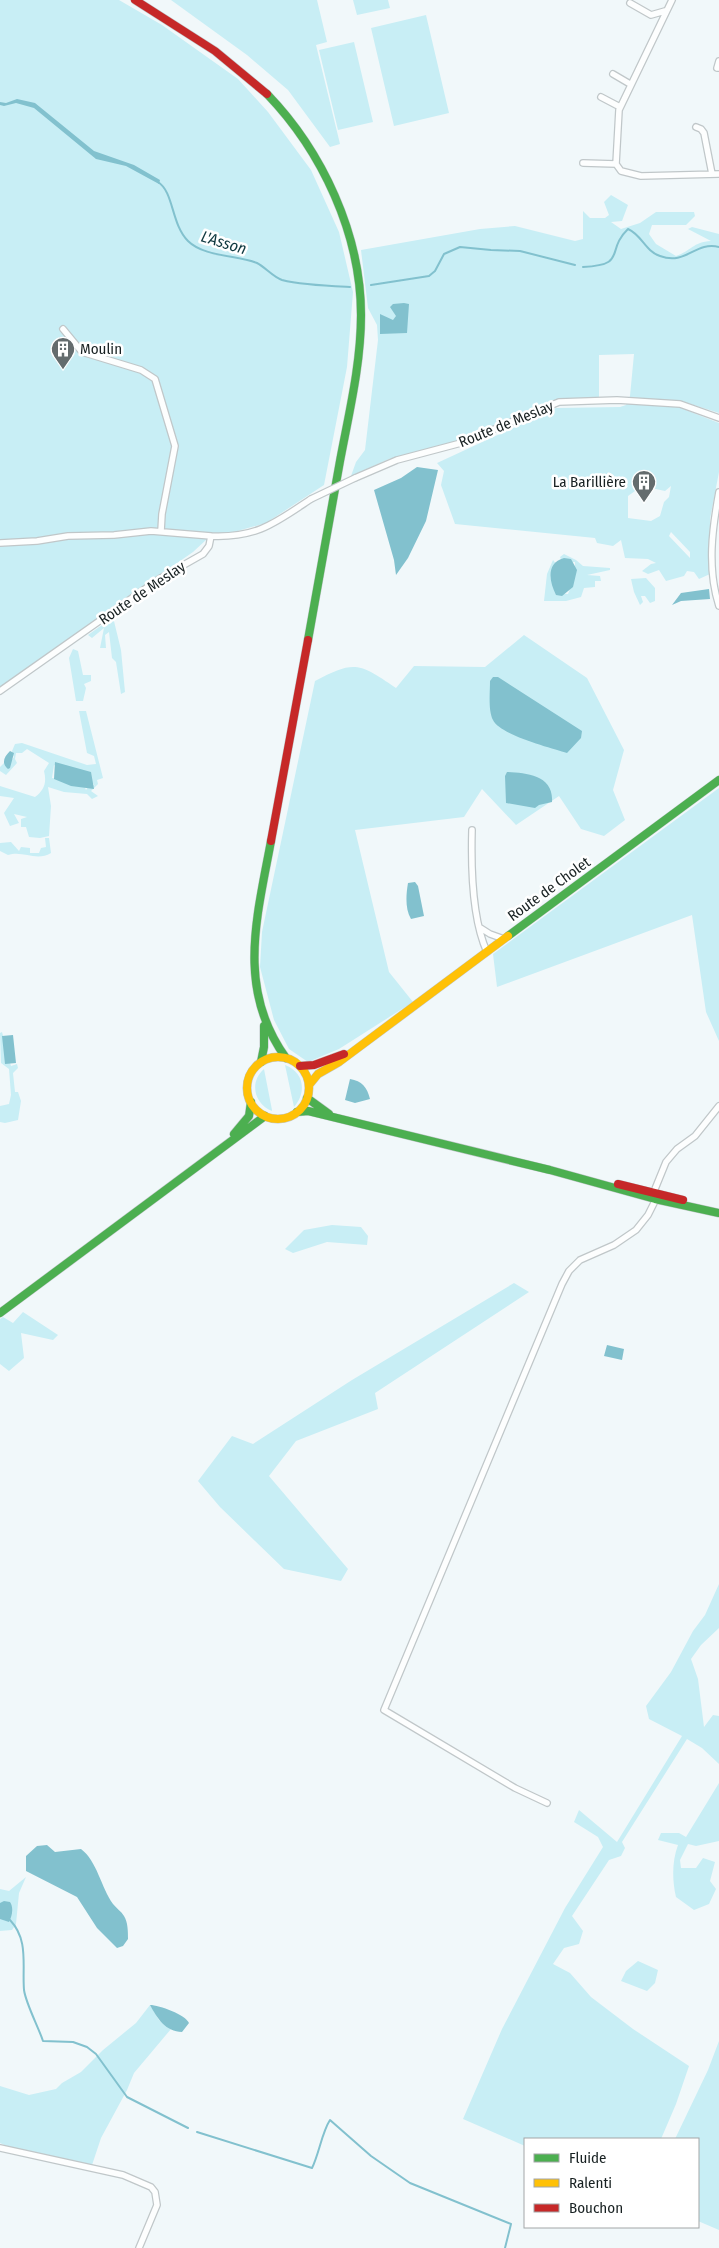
<svg xmlns="http://www.w3.org/2000/svg" width="719" height="2248" font-family="'Fira Sans Condensed',sans-serif">
<rect width="100%" height="100%" fill="#f1f8fa"/>
<path fill="#c8eef5" fill-rule="evenodd" d="M0 0H119L162 25 238 79 268 112 311 170 339 232 353 292 347 367 324 485 266 523 206 540 193 552 0 687Z
M171 0H317L327 42 316 45 340 144 330 147 288 90 247 55Z
M353 0H388L390 8 357 15Z
M426 15 449 113 394 126 371 28Z
M354 42 373 122 338 130 319 50Z
M611 195 628 205 622 221 611 222 621 229 640 223 656 212H694L695 216 686 225H652L649 234 656 244 676 256C691 251 693 242 711 241L688 229 692 227 719 234V413L681 401 678 407 719 423V472L710 519V574L699 579 694 572 687 571 684 576 666 581 659 570 648 574 642 571 651 564 656 563 648 559 625 558 621 540 613 546 597 543 595 538 455 524 441 485 444 471 437 463 556 408 620 407 626 405 630 396 634 354 599 355V398L557 399 453 443 389 459 351 476 356 462 365 450 378 340 377 325 368 308 361 250 480 229 515 226 575 241 583 239V211L590 218H605L609 215 604 202ZM642 486 665 491 671 486 669 497 664 502 660 516 651 521 628 518V496ZM671 532 690 552V558L669 536Z
M564 554 576 560 583 566 610 568V570L587 575 600 576 601 581H595V587L584 588 581 597 566 601H544L547 574 553 560 557 565 556 593 568 594 575 576V562L563 564 560 557Z
M646 578 655 588V601L650 603 645 596H641L643 602 640 605 634 592 631 579Z
M113 617 121 650 125 692 121 694 116 662 112 658 109 632 105 635 106 648H100L104 628 92 638 88 635Z
M524 635 587 678 624 750 613 790 625 820 604 836 581 829 559 796 516 825 482 789 464 817 355 830 389 972 413 1002 339 1049 308 1062 289 1049 274 1020 260 967 262 932 315 681C355 660 359 663 396 688L414 666 485 667Z
M73 649 78 651 83 675H91V681L84 684 86 688 83 701H76L69 658Z
M79 711H86L103 778 97 780 98 784 91 791 98 796 92 799 87 794 64 792 48 787 51 806 49 836 40 838 29 837 26 827H21V819L27 817 14 814 19 823 10 826 4 813 14 798 0 796V786L35 797C44 790 47 783 44 771L49 763 27 749 22 753H16L15 759 17 763 6 775 0 771V767L6 761 8 765 14 757 12 751 15 744 22 743 87 765 96 764 94 756 87 753ZM54 765 91 781 95 786 91 783 86 790 83 783 52 778Z
M719 788V1041L706 1012 692 915 497 987 493 954Z
M45 838H49L51 853C36 862 23 850 8 855L0 851V843L11 842 19 851 21 847 30 848V853H39L41 848 46 847Z
M2 1032 11 1066 17 1064 18 1068 13 1073 15 1092H18L21 1101 18 1120 5 1123 0 1122V1106L9 1104 11 1095 9 1069 1 1063 0 1033Z
M285 1065C304 1072 307 1092 294 1107Z
M264 1069 272 1110V1111C254 1104 249 1082 264 1069Z
M332 1225 361 1227 368 1236 367 1245 327 1242 293 1253 285 1249 304 1230Z
M514 1283 529 1292 375 1393 378 1409 296 1441 269 1476 348 1569 341 1581 284 1569 220 1507 198 1481 232 1436 253 1444 352 1380Z
M23 1312 58 1335 53 1340 21 1333 24 1358 9 1371 0 1364V1319L3 1317 13 1323Z
M719 1584V1628L701 1645 691 1659 698 1679 704 1727 713 1715 719 1716V1764L702 1748 687 1739 622 1842 625 1848 621 1856 609 1860 572 1916 583 1931 579 1944 564 1948 553 1964 570 1973 591 1997 633 2029 689 2066 676 2104 661 2139H525V2146L463 2119 502 2029 565 1908 603 1847 598 1837 574 1822 579 1810 617 1842 682 1736 649 1719 646 1706 671 1672 693 1631 705 1615Z
M719 1783V1841L696 1846 688 1844 680 1860 681 1868H696L703 1858 715 1862 710 1881 716 1889 709 1904 694 1910 676 1897C672 1880 672 1861 678 1845L658 1840 661 1833H679L686 1837Z
M26 1877 19 1893 16 1924 12 1930 0 1931V1889L9 1891Z
M638 1961 658 1970 655 1983 647 1991 621 1981 626 1971Z
M150 2005 159 2020 171 2029 134 2073 127 2090 101 2138 92 2165 31 2157 0 2143V2086L29 2095 56 2089 62 2083 81 2072 103 2050 136 2023Z
M719 2041V2230L698 2221V2139H675L708 2070Z"/>
<path fill="#82c1ce" d="M17 99 35 103 94 151 134 165 160 180 159 184 126 166 96 159 34 108 16 103 4 106 0 105V102L6 103Z
M404 303 409 304 407 333 380 334V314L393 320 396 316 390 307 393 304Z
M417 467 438 470 426 521 408 558 396 575 394 560 374 490 401 478Z
M564 558 571 559 577 570 573 587 562 596 556 595C549 581 546 563 564 558Z
M709 589 710 599 681 601 672 605 681 593Z
M493 677H498L582 731 581 738 567 753C551 748 500 735 493 720 488 710 490 693 490 681Z
M10 751 14 753 10 768 8 769C1 763 4 757 10 751Z
M55 762 91 772 94 789 71 786 54 779Z
M507 772C526 773 554 775 552 802L539 805 535 808 506 803 505 776Z
M415 882 418 886 424 916 411 919C405 909 406 895 408 883Z
M13 1035 16 1063 5 1064 2 1036Z
M350 1079C362 1081 367 1087 370 1099L355 1103 345 1100Z
M607 1345 624 1349 622 1360 604 1356Z
M47 1845 55 1852 81 1849C97 1861 101 1887 113 1904 116 1908 121 1911 124 1916 128 1922 128 1932 128 1939L123 1946 117 1948 97 1928 77 1897 26 1871V1856L37 1846Z
M4 1901 10 1902C14 1908 12 1916 9 1922L0 1919V1903Z
M150 2005C159 2005 186 2015 189 2023L182 2032C166 2032 157 2018 150 2005Z"/>
<g fill="none" stroke-linecap="round" stroke-linejoin="round">
<path stroke="#82c1ce" stroke-width="2" d="M158 182C174 192 171 224 188 241 204 257 237 255 257 263 265 267 273 277 282 280 302 285 329 286 350 287
M583 267C628 265 605 251 628 229 642 235 645 251 660 256 686 266 695 241 719 247
M371 285 429 276 435 271 444 254 460 247 491 250 520 251 575 265
M10 1920C29 1940 22 1965 24 1990 26 2004 38 2026 43 2041L73 2042 87 2047 96 2054 127 2097 188 2128
M197 2132 312 2168C319 2154 322 2132 330 2120L371 2156 410 2183 511 2224 505 2248"/>
<g stroke="#c0c7c9" stroke-width="8">
<path id="street" d="M630 3 651 15 665 11
M719 61 717 68H719
M613 74 630 84
M601 97 620 107
M696 127 701 129 704 133 712 174
M583 163 616 164
M616 164 619 110 672 0
M616 164 621 171 641 176 719 174
M63 329 82 352 141 370 155 379 175 446 162 514 161 531
M355 478 397 460 461 443 559 402 617 400 680 404 719 418
M719 492C712 530 707 568 719 606
M0 543 37 541 68 536 114 535 151 531 211 536
M0 691 159 579 203 554 209 546 211 536C257 538 275 523 311 499
M472 830C471 866 472 919 487 952
M479 927 490 934 504 939
M547 1803 515 1788 384 1710 562 1284 569 1271 580 1260 614 1245 636 1230 648 1215 654 1203 655 1189 666 1162 677 1149 695 1136 719 1106
M0 2148 123 2175 151 2187 155 2192 157 2205 139 2248"/>
</g>
<g stroke="#c0c7c9" stroke-width="9">
<path id="fast" d="M267 94C322 151 361 234 361 315 361 364 349 413 340 461 329 521 319 580 308 640
M271 841C257 917 236 989 286 1058
M508 936 719 780
M261 1062 264 1047V1026
M307 1098 329 1114
M297 1112 308 1111 550 1170 655 1199 719 1213
M234 1134 249 1116 251 1102
M0 1313 265 1116"/>
</g>
<g stroke="#c0c7c9" stroke-width="9">
<path id="slow" d="M247 1088a31 31 0 1 1 62 0a31 31 0 1 1-62 0Z
M309 1085 318 1074 339 1062 508 936"/>
</g>
<g stroke="#c0c7c9" stroke-width="9">
<path id="jam" d="M135 0 215 51 267 94
M271 841 308 640
M300 1066 314 1065 344 1054
M618 1184 683 1200"/>
</g>
<use href="#street" stroke="#fdfefe" stroke-width="5.5"/>
<use href="#fast" stroke="#4caf50" stroke-width="8"/>
<use href="#slow" stroke="#ffc107" stroke-width="8"/>
<use href="#jam" stroke="#c62828" stroke-width="8"/>
<g stroke="#c0c7c9" stroke-width="8" stroke-linecap="butt">
<path id="street-bridge" d="M311 499 355 478"/>
</g>
<use href="#street-bridge" stroke="#fdfefe" stroke-width="5.5"/>
</g>
<defs>
<g id="building-pin" transform="scale(1.25)"><path d="M0 17L-7.5 6A9.5 9.5 0 1 1 7.5 6Z" fill="#646c6e" stroke="#fff"/><path d="M-4-6H4V6H1V3H-1V6H-4ZM-2.5-4.3h1.7v1.8h-1.7ZM.8-4.3h1.7v1.8H.8ZM-2.5-1h1.7V.8h-1.7ZM.8-1h1.7V.8H.8Z" fill="#fff"/></g>
</defs>
<g fill-rule="evenodd">
<use href="#building-pin" x="63" y="349"/>
<use href="#building-pin" x="644" y="482"/>
</g>
<g text-anchor="middle" stroke-width="5" stroke-linejoin="round" paint-order="stroke">
<g font-size="15" fill="#182122" stroke="#fff" text-anchor="start">
<text x="80" y="354">Moulin</text>
<text x="626" y="487" text-anchor="end">La Barillière</text>
</g>
<g font-size="15" fill="#182122" stroke="#fff">
<text transform="translate(506 424) rotate(-22)" y="5">Route de Meslay</text>
<text transform="translate(142 593) rotate(-34)" y="5">Route de Meslay</text>
<text transform="translate(549 889) rotate(-36)" y="5">Route de Cholet</text>
</g>
<g font-size="16" font-style="italic" fill="#0f3940" stroke="#fff">
<text transform="translate(224 242) rotate(17)" y="6">L'Asson</text>
</g>
</g>
<rect x="524" y="2138" width="175" height="90" fill="#ffffff" stroke="#a3a6a7"/>
<rect x="534" y="2154" width="25" height="8" fill="#4caf50" stroke="#a3a6a7"/>
<text x="569" y="2163" font-size="15" fill="#182122">Fluide</text>
<rect x="534" y="2179" width="25" height="8" fill="#ffc107" stroke="#a3a6a7"/>
<text x="569" y="2188" font-size="15" fill="#182122">Ralenti</text>
<rect x="534" y="2204" width="25" height="8" fill="#c62828" stroke="#a3a6a7"/>
<text x="569" y="2213" font-size="15" fill="#182122">Bouchon</text>
</svg>
